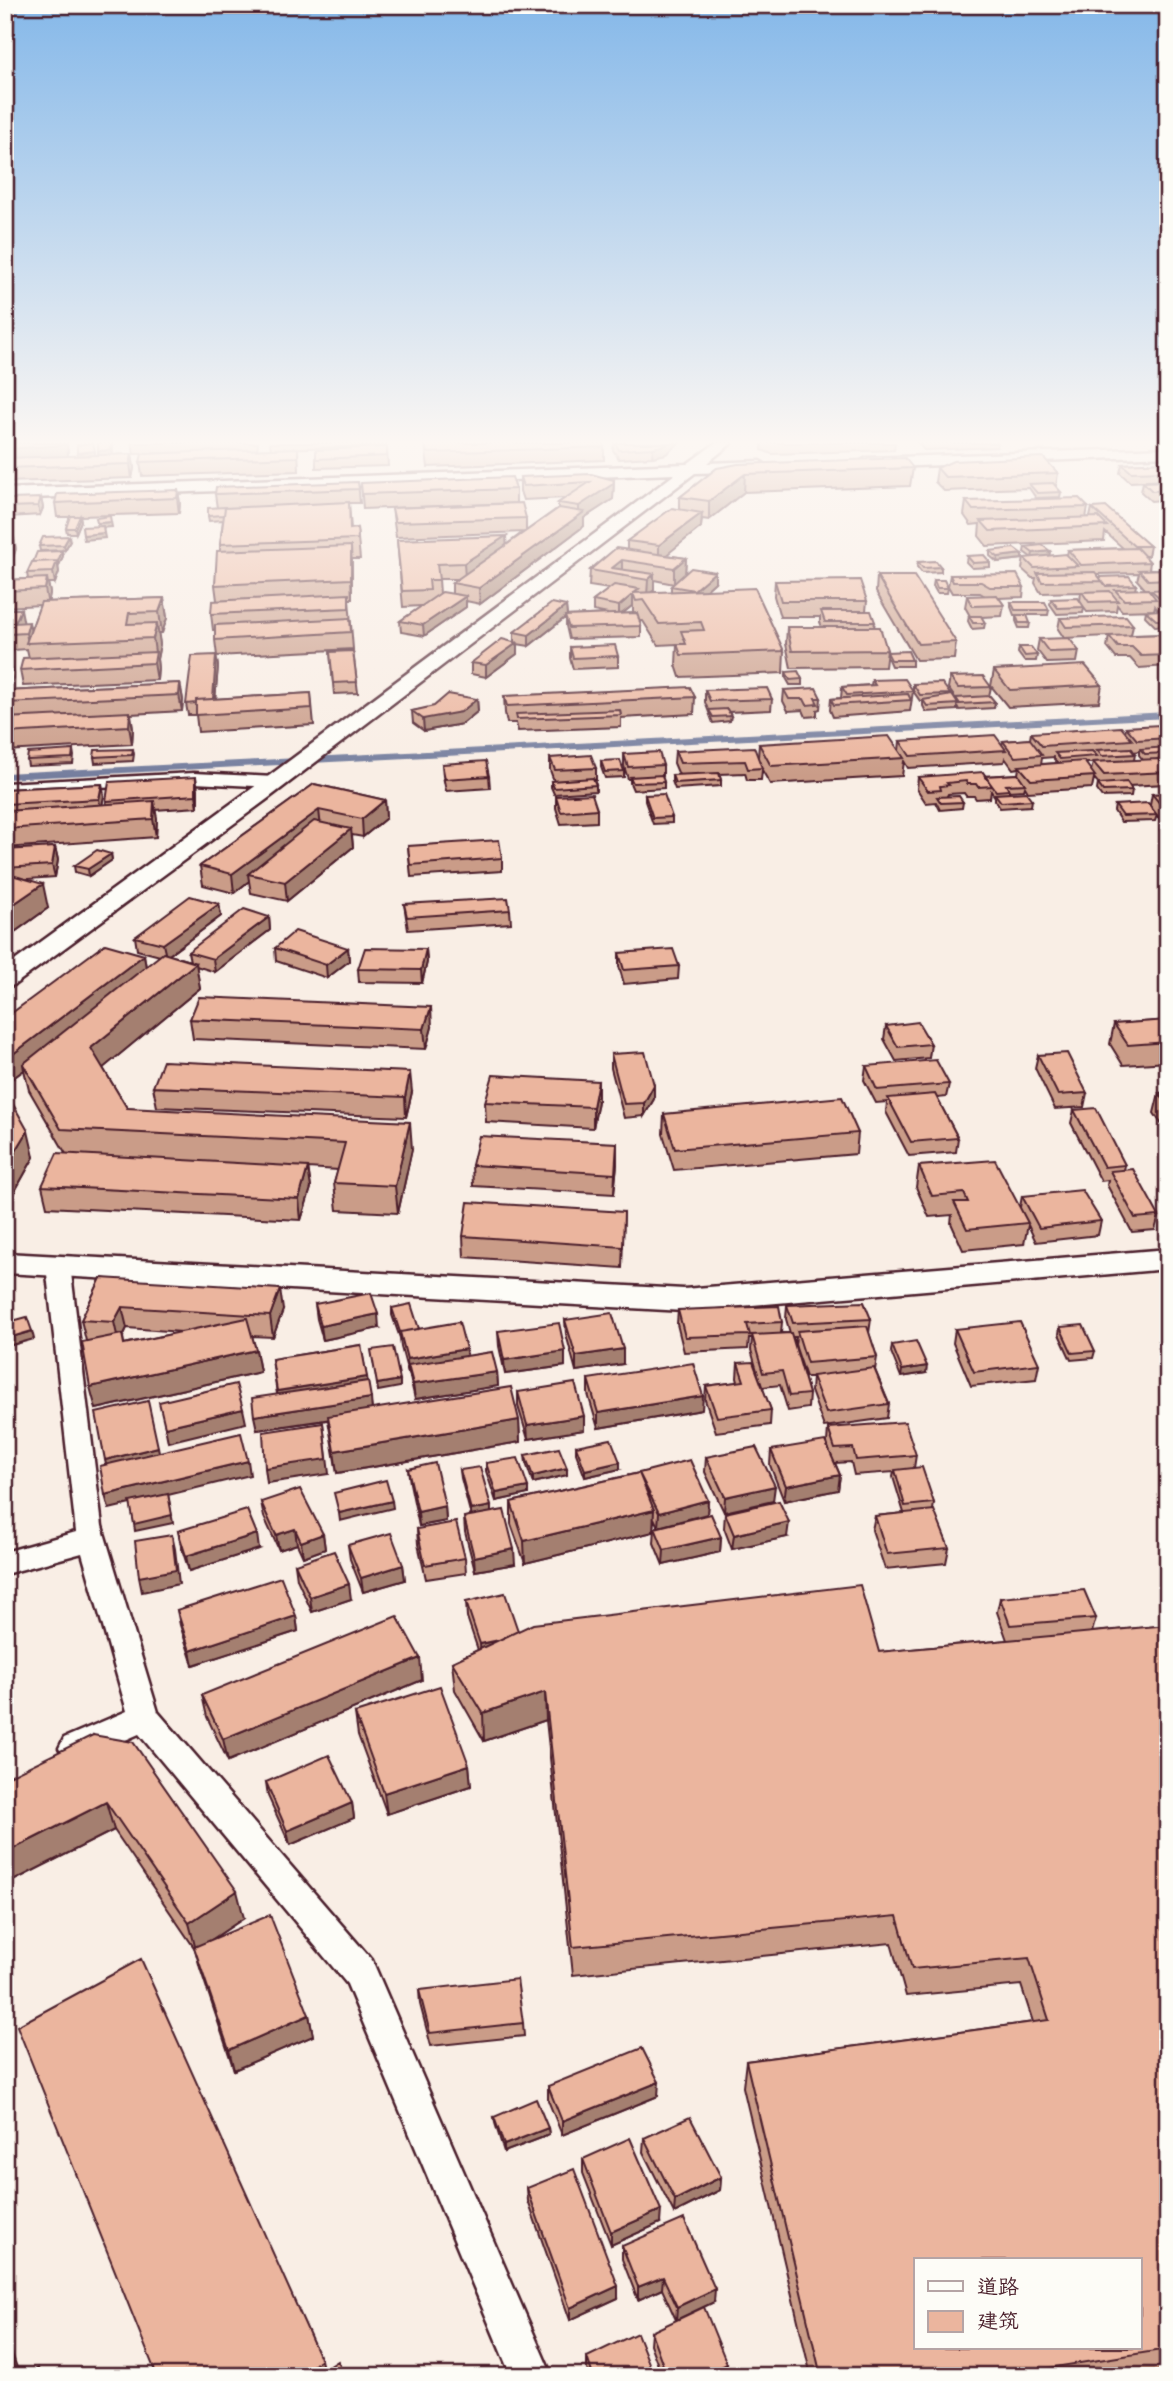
<svg xmlns="http://www.w3.org/2000/svg" width="1173" height="2381" font-family="'Patrick Hand','LXGW WenKai TC',sans-serif">
<rect width="100%" height="100%" fill="#f9eee5"/>
<filter id="ink" filterUnits="userSpaceOnUse"><feTurbulence type="fractalNoise" baseFrequency=".0143" numOctaves="2"/><feDisplacementMap in="SourceGraphic" scale="14" xChannelSelector="R" yChannelSelector="G"/><feConvolveMatrix kernelMatrix="1 2 1 2 8 2 1 2 1" color-interpolation-filters="sRGB"/></filter>
<g filter="url(#ink)">
<g fill="none" stroke-linecap="round" stroke-linejoin="round">
<path stroke="#747e9e" stroke-width="6" d="M311 760 1168 715
M5 776 298 761"/>
<g stroke="#4a1f2b" stroke-width="5">
<path id="minor" d="M194 773 274 777 282 782 274 787 194 783 5 793V783Z
M58 1257 66 1259 70 1265 102 1526 158 1712 372 1960 552 2376H511L347 1984 139 1734 75 1762 64 1758 59 1748 64 1738 127 1711 82 1553 5 1574V1552L76 1532 46 1265 50 1259Z"/>
</g>
<g stroke="#4a1f2b" stroke-width="5">
<path id="tertiary" d="M716 443H732L707 463 760 461 768 466 760 471 695 473 270 797 14 985 5 988V968L254 787 675 474 5 499V489L687 464Z
M1168 448V456L866 468 858 463 866 458Z
M1168 1249V1269L684 1311 5 1273V1253L684 1289Z"/>
</g>
<use href="#minor" fill="#fdfcf7" fill-rule="evenodd"/>
<use href="#tertiary" fill="#fdfcf7" fill-rule="evenodd"/>
</g>
<path fill="#ca9c88" stroke="#4a1f2b" stroke-width="2" fill-rule="evenodd" d="M5 443 68 450V456H78L93 443 95 455H98V443H113L112 455 132 454 134 468 132 478 5 482Z
M132 443H258L257 450 298 448 299 471 142 476 140 462 173 453 134 454Z
M270 443H386V446L271 449Z
M614 443H679L666 454 652 457 619 459 613 450Z
M762 443H895L894 450 772 454 762 450Z
M918 443H998L997 447 924 450Z
M425 445 604 447V460L428 467Z
M387 447 388 466 316 468V459Z
M1168 462V480L1130 482 1120 473 1122 464Z
M717 468H913L910 486 744 492 709 520 702 519 701 527 665 555 686 558 685 573 715 582 706 590 784 651 783 673 680 677 676 665 677 644 658 645 643 621H640L641 626V637L569 639 566 626V617L529 646 517 644V654L486 677 471 674V663L514 642V632L566 606 567 616 608 614 593 611V601L609 589 589 586 590 570 627 550V541L680 509V497ZM654 580 674 584 671 586V592H651L654 590ZM633 605V613L622 614Z
M937 468 1058 473 1056 487 1061 492 1060 497 1036 498 1029 488 944 491 935 482Z
M520 477 614 480 613 499 584 518V526L480 604 466 601V607L424 636 401 632 400 621 422 606 403 607 397 540 506 545 523 532 396 537 392 508 526 518V531L558 508V503L566 498 523 500 520 491ZM439 579H458L452 583V594H440Z
M1168 481V516L1159 508 1161 500 1151 501 1141 492 1143 482Z
M358 482 360 503H349L351 529 357 528 360 559H352V599H349L353 649 217 656 215 640V630H213L211 614 217 600 215 585 220 551V544L223 520 209 521 208 516 217 508 215 494Z
M361 483 516 489V503L363 509Z
M178 490 180 504 179 513 80 516 81 521 76 533H67L66 528 70 517H57L55 503Z
M41 498 43 508 40 515 9 517 7 507Z
M966 501 1088 507 1086 518 1090 517 1092 508 1150 546 1148 556H1145L1150 562 1149 569H1168V609H1157L1155 606 1154 610 1122 611 1117 605 1116 611 1087 612 1084 608 1083 613 1057 614 1050 604 1051 599 1080 601 1081 592 1041 593 1035 583 1036 578H1032L1022 569 1024 558H1032L1024 552 1025 547 1050 551 1049 556 1067 555 1068 550 1123 548 1105 532 1104 541 987 546 979 536 980 524 971 525 964 515ZM1139 573 1137 580 1146 590H1135L1136 585 1099 578 1097 574Z
M5 539H14L16 549 12 560 7 561 9 570 6 580 28 579 27 573 62 551 63 556 58 566 59 572 55 583H48L50 593 48 602 164 598 167 618 162 633H158L160 644 157 659 158 668 157 680 23 686 20 670 29 658 27 649 13 650 8 663 14 674 10 687H5V609L24 623 31 630 40 605 5 607Z
M70 541 65 550 40 551 39 546Z
M990 551 1022 554V559L997 562 990 556Z
M967 556 990 562V567L972 568 966 562Z
M918 562 941 567V572L922 573 917 567Z
M950 575 1024 587 1023 597 999 598 1004 605 1002 616 981 617 985 623 984 628 972 629 968 621 969 616H970L965 607 967 596H985L980 593H952L948 586Z
M877 576 956 642 954 659 916 660 876 592Z
M934 580 948 588 947 593H937L933 586Z
M775 581 867 601 866 611 875 622 874 627 887 650 885 667 791 668 786 644 787 627H822L820 622V617H780L774 596Z
M1011 602 1049 610 1048 615H1020L1030 623 1029 628H1019L1016 621V615H1014L1011 607Z
M1146 611 1168 618V625L1155 626 1145 616Z
M1060 618 1133 625 1131 635 1168 634V666L1139 668 1130 658H1116L1107 647 1109 636 1064 638 1058 629Z
M1039 639 1079 651 1077 662 1047 663 1037 650Z
M570 647 618 656V667L573 669 570 658Z
M1019 647 1037 655 1036 661H1024L1018 653Z
M353 651 358 693 334 694 330 652Z
M887 652 912 660V666H891L887 657Z
M216 655 218 666 215 699 311 693 314 725 198 732 196 715H188L186 704Z
M994 670 1102 685 1099 702 1008 707 991 686Z
M786 672 802 679V685H790L786 678Z
M950 677 991 687 989 696 995 702 994 708 959 710 957 706V710L926 712 923 706V701H920L913 691 910 711 833 717 830 710 831 699 841 698 842 687 871 685 872 680 913 690V684L950 694 949 696 956 701V699L948 688Z
M180 683 183 700 182 711 131 714 133 729 132 744 5 751V691Z
M705 690 772 699 771 710 729 712 731 716 730 721 713 723 705 702Z
M784 690 821 698 820 709 817 710V716L806 717 803 710 788 711 783 701Z
M504 696 695 697 694 714 621 718V727L518 731 516 723H507L505 713Z
M477 699 478 711 462 724 424 731 413 723 412 711Z
M1126 727 1168 730V759H1158L1168 771 1166 784 1129 786 1132 790 1131 796 1102 797 1097 790 1098 784H1099L1094 778 1092 788 1028 792 1025 787 1024 790 1009 791V793L1032 800 1031 806 1000 808 995 800V797L991 791 990 798 976 799 974 796H966L964 793 948 794 947 796 963 802 962 808 940 810 936 802 926 803 917 789 918 777 986 776 1018 774 1019 768 1013 769 1005 758 1004 762 908 768 904 761 902 776 770 784 762 770 761 780H747L745 773 719 774 721 780V786L675 789 672 781V775H679L674 763 675 751 758 757 759 744 899 751 900 741 1002 745 1003 741 1030 739 1031 733 1125 732ZM1131 747 1134 752 1139 751V755L1143 760H1134L1135 754ZM1054 757V759L1058 763 1041 764 1042 758ZM1085 763H1093L1091 771Z
M133 749 134 754 133 761 95 763 94 757Z
M73 750 74 756 73 764 28 766 27 760Z
M624 754 663 765V776L662 777 664 782V788L633 790 630 783V779H628L624 766Z
M550 758 596 768V780H594L596 785V791L554 794 551 787V781H554L550 770Z
M601 761 624 771V777L605 778 601 767Z
M442 764 489 776 490 788 446 791 443 776Z
M102 784 104 796 102 805H107L106 801 198 789V807L155 810 157 819 156 837 5 848V789Z
M314 784 385 800 386 818 363 837 352 835 353 847 287 901 251 893 249 881 234 893 203 885 200 866Z
M1168 793V839L1160 830 1162 822 1157 815 1155 821 1121 822 1114 811 1115 805H1150L1152 794Z
M645 795 672 817V823L653 824 645 801Z
M556 796 597 809V822L561 824 556 808Z
M408 846 502 858V871L411 877Z
M55 847 58 860 55 877 27 879 48 908 5 939V850Z
M111 854 112 860 89 876 75 872 74 866Z
M219 904 221 916 169 955 190 961 188 952 269 917 270 930 215 972 196 966 200 988 103 1068 127 1108 412 1149 398 1213 337 1210 334 1183 338 1170 308 1168 311 1188 301 1220 47 1207 42 1186 66 1154 29 1090 24 1070 5 1084V1018L144 955 146 967 160 956 137 950 135 937Z
M404 904 510 910 511 923 408 930Z
M275 948H348L349 961 327 978 276 961Z
M426 949 427 962 422 983 359 982 358 969Z
M619 953 679 966 678 979 624 984 619 966Z
M190 1019 432 1027 426 1049 193 1039Z
M1168 1020V1062L1123 1065 1110 1044 1114 1024Z
M886 1026 931 1044 929 1058 896 1061 884 1039Z
M611 1054 654 1099 644 1116 624 1118 611 1068Z
M1038 1055 1087 1093 1084 1107 1055 1109 1035 1068Z
M866 1066 949 1084 946 1097 937 1098 958 1138 956 1152 909 1156 886 1112 887 1102 876 1103 864 1080Z
M598 1081V1101L593 1128 486 1122 485 1102Z
M153 1087 412 1092 406 1117 157 1107Z
M5 1090 34 1157 11 1198 5 1197Z
M1168 1092V1134L1154 1113 1159 1093Z
M1074 1110 1125 1165 1124 1170 1159 1216 1155 1230 1132 1232 1107 1185 1108 1180 1101 1181 1071 1123Z
M664 1114 858 1133 856 1154 674 1170 663 1134Z
M617 1143V1164L614 1194 473 1186 472 1165Z
M919 1166 1020 1207 1022 1196 1101 1221 1098 1235 1036 1242 1028 1225 1024 1244 963 1250 951 1223 952 1215 929 1217 916 1187Z
M624 1212 622 1268 464 1257 463 1236Z
M101 1278 283 1310 273 1337 252 1336 256 1350 260 1372 96 1409 86 1341 81 1320ZM127 1328 182 1332 124 1344 123 1337Z
M315 1304 379 1328 323 1340 317 1319Z
M787 1305 871 1319 869 1333 877 1357 875 1370 889 1404 887 1418 824 1427 811 1391 812 1377H806L795 1345 796 1337H793L809 1394 808 1408 788 1411 780 1385 762 1387 771 1410 770 1425 716 1432 705 1400 706 1386 738 1382 737 1378 738 1363 760 1381 751 1350 752 1338H749L748 1349 684 1352 677 1324 678 1310 782 1322 781 1333H790L786 1319Z
M392 1308 419 1329 466 1349 467 1356 497 1372 498 1386 415 1399 409 1373H408L401 1347 400 1338 392 1315Z
M565 1320 623 1364 576 1371 566 1334Z
M1060 1327 1095 1351 1093 1358 1071 1360 1059 1334Z
M955 1329 1039 1364 1036 1379 971 1386 953 1343Z
M498 1331 565 1351V1366L505 1374 499 1346Z
M361 1345 372 1409 519 1420 520 1442 337 1473 328 1420 257 1430 277 1394 272 1359Z
M892 1345 926 1373 901 1377 891 1352Z
M588 1379 702 1410 598 1428 588 1394Z
M518 1392 584 1416V1430L528 1439 518 1406Z
M828 1428 916 1455 914 1468 934 1503 933 1510 949 1548 946 1563 885 1569 872 1530 875 1516 904 1513 893 1477 894 1472 854 1475 851 1462 835 1463 840 1475 838 1490 784 1501 770 1465 771 1450H829L827 1443Z
M576 1446 620 1469 585 1477 576 1453Z
M525 1455 567 1468V1475L533 1483 526 1463Z
M706 1457 773 1501 724 1512 705 1472Z
M486 1463 528 1487V1494L496 1501 486 1471Z
M408 1469 445 1506 446 1521 419 1526 410 1483Z
M460 1470 491 1506V1513L515 1564 475 1571 465 1532 464 1517 471 1516 461 1478Z
M639 1473 708 1500 707 1514 664 1526 721 1537 720 1552 663 1565 654 1543 655 1528 658 1527 654 1518 653 1532 525 1563 511 1524V1502Z
M261 1502 323 1534 325 1549 303 1557 297 1544 279 1550 264 1517Z
M725 1513 787 1537 732 1549 724 1528Z
M417 1529 465 1558 466 1573 426 1579 418 1544Z
M178 1531 259 1549 189 1571 181 1546Z
M348 1545 403 1565 405 1580 363 1592 350 1559Z
M295 1564 351 1599 312 1612 297 1579Z
M1000 1598 1096 1618 1092 1632 1168 1625V2370L1134 2376H811L743 2087 746 2061 1033 2022 1021 1985 906 1996 891 1943 573 1975 546 1720 484 1741 455 1690 452 1662 478 1650 467 1617 466 1602 518 1631 879 1652 1007 1640 997 1612Z
M177 1610 296 1616 298 1631 193 1665 180 1625Z
M422 1680 228 1761 207 1717 202 1695Z
M355 1713 469 1765 471 1786 387 1814 358 1735Z
M93 1735 244 1918 211 1940 309 2015 313 2036 234 2070 200 1968 195 1949 114 1830 5 1885Z
M266 1782 352 1803 354 1818 290 1845 268 1796Z
M419 1990 523 2023 524 2036 431 2046 420 2004Z
M548 2086 658 2096 562 2135 548 2100Z
M494 2117 548 2128 549 2135 504 2152 495 2123Z
M644 2138 721 2177 720 2190 674 2213 643 2152Z
M583 2159 660 2223 611 2245 583 2173Z
M527 2188 618 2298 570 2320 528 2201Z
M622 2246 714 2302 676 2320 662 2289 638 2300 622 2259Z
M651 2332 725 2376H662L650 2344Z
M587 2357 654 2376H589L587 2369Z"/>
<path fill="#a47f6f" stroke="#4a1f2b" stroke-width="2" d="M67 443 68 459 5 463V449Z
M111 443H113L112 459 99 460 98 451Z
M669 443H679L666 454 652 457 653 448Z
M95 451V456L78 458 77 453Z
M132 454 134 468 132 478 130 464Z
M745 474 744 492 709 520V501Z
M614 480 613 499 584 518V526L480 604 479 588 579 515V506Z
M178 490 180 504 179 513 177 498Z
M41 498 43 508 40 515 38 506Z
M702 513 701 527 659 561V545Z
M80 516 81 521 76 533 75 528Z
M111 522 112 527 98 528 97 523Z
M104 533 105 538 84 540 83 535Z
M69 536 70 541 65 550 64 545Z
M506 536 507 551 465 578 464 563Z
M14 539 16 549 12 560 10 550Z
M351 546 352 566V599L351 579Z
M62 551 63 556 59 566 58 561Z
M1050 551 1049 556 1032 558 1033 553Z
M1022 554V559L997 562 998 557Z
M686 558 685 574 674 584V568Z
M6 560 9 570 6 581 5 565Z
M622 560V575L612 568Z
M57 561 59 572 55 583 53 572Z
M715 572V582L694 601V590Z
M654 574V590L647 596 648 580Z
M47 578 50 593 48 605 45 589Z
M633 594V605L619 616V606Z
M466 596V607L424 636 423 625Z
M164 598 167 618 162 633 159 612Z
M566 606 567 616 529 646V635Z
M21 609 24 625 15 623Z
M29 622 32 638 28 643 26 633Z
M157 623 160 644 157 659 158 668 157 680 154 663 155 652 153 638Z
M9 634 13 650 7 666 5 656V645Z
M517 643V654L486 677V665Z
M216 655 218 666 214 714 213 702Z
M11 663 14 674 10 687 8 676Z
M180 683 183 700 182 711 179 695Z
M477 699 478 711 462 724 424 731 423 719Z
M130 712 133 729 132 744 129 726Z
M196 777 198 789V807L196 795Z
M102 784 104 796 101 811 99 799Z
M385 800 386 818 363 837 362 819Z
M154 801 157 819 156 837 153 819Z
M319 810 321 828 248 874 249 881 234 893 232 874Z
M351 829 353 847 287 901 285 882Z
M55 847 58 860 55 877 52 865Z
M111 854 112 860 89 876 88 869Z
M43 884 48 908 5 939V910Z
M219 904 221 916 166 957 163 944Z
M269 917 270 930 215 972 213 959Z
M348 948 349 961 327 978 326 965Z
M426 949 427 962 422 983 421 970Z
M144 955 147 975 23 1064 24 1070 5 1084V1060Z
M196 963 200 988 96 1074 91 1048Z
M431 1007 432 1027 426 1049 424 1029Z
M410 1072 412 1092 406 1117 405 1097Z
M598 1081V1101L593 1128V1107Z
M654 1085V1099L644 1116V1103Z
M410 1122 412 1149 398 1213 395 1186Z
M28 1131 34 1157 11 1198 5 1174V1169Z
M617 1143V1164L614 1194 615 1174Z
M308 1167 311 1188 301 1220 299 1199Z
M280 1289 283 1310 273 1337 270 1316Z
M5 1291 11 1318 5 1320Z
M122 1307 127 1328 119 1344 114 1322Z
M378 1314 379 1328 323 1340 321 1326Z
M32 1331 34 1339 5 1347V1339Z
M466 1349 467 1363 408 1365 409 1373H408L407 1359Z
M623 1349V1364L576 1371V1356Z
M256 1350 260 1372 96 1409 90 1387Z
M565 1351V1366L505 1374 504 1360Z
M927 1366 926 1373 901 1377 902 1370Z
M497 1372 498 1386 415 1399 413 1384Z
M367 1377 369 1391 279 1406 277 1391Z
M400 1380V1387L378 1391 377 1384Z
M703 1396 702 1410 598 1428V1413Z
M371 1398 372 1413 257 1430 254 1416Z
M243 1409 246 1423 168 1442 165 1427Z
M584 1416V1430L528 1439 527 1425Z
M519 1420 520 1442 337 1473 334 1451Z
M323 1423 329 1474 267 1483 265 1468Z
M158 1447 161 1461 108 1474 105 1460Z
M248 1461 250 1475 168 1495 173 1523 135 1531 134 1524 168 1495 109 1509 105 1495Z
M620 1462V1469L585 1477V1470Z
M567 1468V1475L533 1483V1476Z
M840 1475 838 1490 784 1501 786 1486Z
M775 1486 773 1501 724 1512 725 1497Z
M528 1487V1494L496 1501V1493Z
M708 1500 707 1514 658 1527 659 1513Z
M392 1501 393 1508 340 1521 339 1513Z
M445 1506 446 1521 419 1526 418 1512Z
M491 1506V1514L471 1517V1510Z
M654 1510 653 1532 525 1563 524 1541Z
M789 1522 787 1537 732 1549 734 1535Z
M295 1529 297 1544 279 1550 276 1535Z
M257 1534 259 1549 189 1571 186 1556Z
M323 1534 325 1549 303 1557 301 1542Z
M172 1535 175 1549 179 1584 142 1592 139 1577Z
M721 1537 720 1552 663 1565 664 1550Z
M514 1549 515 1564 475 1571 474 1557Z
M403 1565 405 1580 363 1592 361 1578Z
M349 1584 351 1599 312 1612 310 1597Z
M296 1616 298 1631 193 1665 190 1651Z
M519 1635 481 1659 480 1644Z
M420 1658 422 1680 228 1761 223 1739Z
M545 1692 546 1720 484 1741 483 1713Z
M469 1765 471 1786 387 1814 384 1793Z
M106 1802 114 1830 5 1885V1853Z
M352 1803 354 1818 290 1845 287 1831Z
M237 1891 244 1918 196 1950 189 1923Z
M309 2015 313 2036 234 2070 229 2050Z
M659 2082 658 2096 562 2135V2121Z
M548 2128 549 2135 504 2152V2145Z
M721 2177 720 2190 674 2213 675 2200Z
M661 2210 660 2223 611 2245V2232Z
M663 2277 662 2289 638 2300V2287Z
M618 2286V2298L570 2320V2308Z
M715 2289 714 2302 676 2320 677 2307Z
M5 2334 20 2376H5Z
M321 2360 325 2376H297Z
M727 2364 725 2376H703Z"/>
<path fill="#ebb59e" stroke="#4a1f2b" stroke-width="2" fill-rule="evenodd" d="M5 443H66V445L5 449Z
M93 443 95 451 77 453V445Z
M98 443H111L110 450 98 451Z
M425 443H603L604 447 427 453Z
M615 443H669L666 445 653 448 619 450Z
M387 447V456L316 459V450Z
M298 448V457L140 462 142 454Z
M132 454 130 464 5 468V458Z
M1043 457 1058 473 945 477 937 468 953 461Z
M905 458 913 468 745 474 709 501 680 497 717 468 738 464Z
M1168 462V471L1131 472 1122 464Z
M591 474 614 480 613 484 579 506 558 503 590 482 523 486 520 477Z
M512 477 516 489 362 494 361 483Z
M1168 481V490L1152 491 1143 482Z
M358 482 359 489 215 494 216 487Z
M1053 483 1061 492 1037 493 1029 484Z
M178 490 177 498 55 503 57 494Z
M41 498 38 506 7 507 9 499Z
M1079 498 1088 507 973 510 966 501Z
M1161 498H1168V505Z
M349 502 350 529 357 528 358 539 220 544 225 508Z
M522 503 526 518 395 522 392 508Z
M225 507 224 515 208 516V508Z
M1106 507 1150 546H1134L1092 508Z
M559 508 584 512 479 588 452 583Z
M672 508 702 513 659 545 627 541Z
M70 516H80L75 528H66Z
M110 516 111 522 97 523 96 518Z
M1098 517 1107 526 990 531 981 521Z
M103 526 104 533 83 535 82 527Z
M69 536 64 545 39 546 43 537Z
M506 536 464 563 437 564 439 580H429L430 590 402 591 397 540Z
M5 539H14L10 550H5Z
M1042 545 1050 551 1033 553 1025 547Z
M351 546V579L215 585 217 551Z
M616 548 686 558 674 568 622 560 612 568 654 574 648 580 590 570Z
M1014 548 1022 554 998 557 990 551Z
M1137 548 1150 562 1081 565 1068 550Z
M62 551 58 561 33 562 37 552Z
M1066 554 1078 566 1034 568 1024 558Z
M984 555 990 562 973 563 967 556Z
M57 561 53 572 27 573 32 562Z
M936 561 941 567 923 568 918 562Z
M691 568 715 572 694 590 671 586Z
M1168 569V579L1148 580 1139 570Z
M1095 572 1102 581 1042 582 1037 573Z
M1017 574 1024 587H990L981 582H953L950 575Z
M877 576H914L956 642 918 644Z
M1129 576 1136 585 1106 586 1099 577Z
M47 578 45 589 5 591V580Z
M860 580 867 601H781L775 581Z
M934 580H944L948 588H937Z
M614 585 639 589 619 606 593 601Z
M755 588 784 651 681 655 677 644H686L681 631 704 630 701 622 659 624 643 600 636 601 633 593Z
M1148 589 1156 599 1124 600 1115 590Z
M1168 589V598H1160L1151 590Z
M1110 591 1118 601 1089 602 1082 592Z
M442 592 466 596 423 625 400 621Z
M349 594V608L211 614 212 601Z
M997 595 1004 605 972 606 967 596Z
M164 598 159 612 129 613 127 624 157 623 153 638 26 643 41 602Z
M1078 598 1084 607 1058 608 1051 599Z
M1011 602H1045L1049 610H1015Z
M552 603 566 606 529 635 514 632Z
M5 609H21L15 623 29 622 26 633 9 634 5 645Z
M1160 610 1168 618V620H1156L1146 611Z
M821 611H871L875 622H825Z
M637 613 641 626 569 628 565 616Z
M1016 615H1027L1030 623H1019Z
M969 616H981L985 623H973Z
M1126 616 1133 625 1066 627 1060 618Z
M350 618 351 632 215 640V625Z
M787 627H880L887 650 792 651Z
M1168 634V655L1141 656 1132 647H1118L1109 636Z
M1069 638 1079 651 1049 652 1039 639Z
M502 639 517 643 486 665 471 663Z
M615 645 618 656 573 658 570 647Z
M1019 647H1031L1037 655 1025 656Z
M353 651 357 682 333 683 330 652Z
M908 651 912 660H891L887 652Z
M156 652 154 663 20 670 23 658Z
M216 655 213 699 196 700V703L186 704 192 656Z
M5 663H11L8 676H5Z
M1085 665 1102 685 1010 690 994 670Z
M798 671 802 679 790 680 786 672Z
M983 676 991 687 958 688 950 677Z
M905 679 913 691 847 695 842 687 875 685 872 680Z
M180 683 179 695 5 703V691Z
M942 683 950 694 920 695 913 684Z
M690 687 695 697 507 706 504 696Z
M767 688 772 699 710 701 705 690Z
M816 688 821 698H815L818 704 807 705 804 699H789L784 690Z
M311 693 312 708 196 715V700Z
M448 694 477 699 461 712 423 719 412 711 434 706Z
M908 694 911 700 834 705 831 699Z
M952 695 958 704 927 706 923 700Z
M990 696 995 702 960 704 956 698Z
M727 709 731 716 713 717 709 710Z
M620 710 621 715 517 719 516 714Z
M130 712 129 726 5 733V718Z
M1160 725 1168 734V738L1137 740 1126 727Z
M1121 727 1132 740 1042 746 1031 733Z
M995 735 1006 750 910 756 900 741Z
M889 736 904 758 771 766 759 744Z
M1030 739 1042 755 1015 757 1003 741Z
M754 747 762 768 748 769 745 761 680 763 675 751Z
M1168 747V753L1145 754 1140 749Z
M1130 748 1135 754 1102 756 1097 750Z
M133 749 132 755 94 757 95 750Z
M73 750 72 758 27 760 28 753Z
M1092 751 1097 756 1060 759 1055 753Z
M659 752 663 765 628 767 624 754Z
M591 755 596 768 555 770 550 758Z
M1158 759 1168 772 1104 775 1093 762Z
M620 760 624 771 605 772 601 761Z
M486 761 489 776 445 779 442 764Z
M1084 761 1095 776 1031 780 1019 766Z
M983 772 992 786 978 787 976 784H967L966 781 947 783 949 785 940 786 941 790 928 791 918 777Z
M719 773 721 780 675 783 672 775Z
M1018 774 1025 784 1006 785 1009 790 996 791 985 776Z
M662 775 664 782 633 783 630 777Z
M196 777V795L106 801 109 782Z
M593 778 596 785 554 788 551 781Z
M1127 782 1132 790 1103 791 1098 784Z
M102 784 99 799 5 804V789Z
M314 784 385 800 362 819 319 810 232 874 200 866Z
M1026 792 1032 800 1001 802 995 794Z
M1168 793V810H1165L1152 794Z
M592 794 597 809 561 812 556 796Z
M664 794 672 817 653 818 645 795Z
M959 796 963 802 941 803 937 797Z
M154 801 153 819 5 829V811Z
M1148 803 1157 815 1123 816 1115 805Z
M1163 817 1168 818V824Z
M314 821 351 829 285 882 248 874Z
M499 840 502 858 410 865 408 846Z
M55 847 52 865 5 868V850Z
M97 850 111 854 88 869 74 866Z
M5 873 43 884 5 910Z
M190 896 219 904 163 944 135 937Z
M508 898 510 910 407 917 404 904Z
M244 909 269 917 213 959 188 952Z
M295 931 348 948 326 965 275 948Z
M105 944 144 955 5 1060V1018Z
M365 948 426 949 421 970 358 969Z
M673 949 679 966 624 970 619 953Z
M163 953 196 963 91 1048 127 1108 410 1122 395 1186 334 1183 345 1143 61 1129 23 1064Z
M199 997 431 1007 424 1029 190 1019Z
M1168 1020V1042L1128 1045 1114 1024Z
M918 1022 931 1044 898 1047 886 1026Z
M645 1052 654 1085 644 1103 624 1104 611 1054Z
M1067 1053 1087 1093 1058 1095 1038 1055Z
M936 1060 949 1084 877 1090 866 1066Z
M163 1061 410 1072 405 1097 153 1087Z
M493 1075 598 1081 593 1107 485 1102Z
M5 1090 28 1131 5 1169Z
M1168 1092V1106L1159 1093Z
M935 1094 958 1138 911 1142 888 1098Z
M842 1097 858 1133 675 1149 664 1114Z
M1096 1108 1125 1165 1104 1167 1074 1110Z
M479 1136 617 1143 615 1174 472 1165Z
M57 1153 308 1167 299 1199 42 1186Z
M995 1160 1028 1223 967 1229 954 1202H968L964 1193 932 1196 919 1166Z
M1133 1169 1159 1216 1135 1218 1110 1171Z
M1082 1190 1101 1221 1039 1228 1022 1196Z
M468 1202 624 1212 623 1247 463 1236Z
M101 1278 280 1289 270 1316 122 1307 114 1322 81 1320Z
M371 1293 378 1314 321 1326 315 1304Z
M864 1302 871 1319 793 1323 787 1305Z
M411 1304 419 1329 400 1332 392 1308Z
M779 1306 782 1322 747 1324 750 1335 685 1337 678 1310Z
M612 1313 623 1349 576 1356 565 1320Z
M27 1317 32 1331 5 1339V1323Z
M247 1318 256 1350 90 1387 82 1342 122 1334 124 1344Z
M459 1322 466 1349 407 1359 400 1332Z
M1020 1322 1039 1364 974 1372 955 1329Z
M559 1323 565 1351 504 1360 498 1331Z
M1083 1325 1095 1351 1072 1353 1060 1327Z
M867 1326 877 1357 807 1363 797 1331Z
M791 1333 809 1394 789 1396 782 1371 763 1373 752 1335Z
M916 1341 927 1366 902 1370 892 1345Z
M361 1345 367 1377 277 1391 272 1359Z
M393 1347 400 1380 377 1384 371 1350Z
M492 1352 497 1372 413 1384 408 1365Z
M753 1362 771 1410 717 1417 706 1386 744 1381 738 1363Z
M693 1363 703 1396 598 1413 588 1379Z
M874 1368 889 1404 826 1413 812 1376Z
M368 1381 371 1398 254 1416 252 1398Z
M575 1383 584 1416 527 1425 518 1392Z
M236 1384 243 1409 165 1427 159 1402Z
M511 1387 519 1420 334 1451 328 1416Z
M148 1401 158 1447 105 1460 96 1413Z
M905 1422 916 1455 856 1460 853 1448 835 1449 828 1428Z
M323 1423 327 1459 265 1468 263 1432Z
M241 1433 248 1461 105 1495 100 1466Z
M611 1439 620 1462 585 1470 576 1446Z
M825 1441 840 1475 786 1486 771 1450Z
M756 1447 775 1486 725 1497 706 1457Z
M559 1448 567 1468 533 1476 525 1455Z
M518 1458 528 1487 496 1493 486 1463Z
M690 1460 708 1500 659 1513 639 1473Z
M435 1463 445 1506 418 1512 408 1469Z
M480 1467 491 1506 471 1510 460 1470Z
M922 1467 934 1503 905 1506 895 1470Z
M639 1473 654 1510 524 1541 511 1502Z
M386 1480 392 1501 339 1513 334 1493Z
M300 1489 323 1534 301 1542 295 1529 276 1535 261 1502Z
M168 1494 172 1515 134 1524 130 1502Z
M779 1501 789 1522 734 1535 725 1513Z
M247 1510 257 1534 186 1556 178 1531Z
M504 1510 514 1549 474 1557 464 1517Z
M934 1510 949 1548 887 1554 875 1516Z
M711 1514 721 1537 664 1550 655 1528Z
M456 1522 465 1558 425 1565 417 1529Z
M391 1533 403 1565 361 1578 348 1545Z
M172 1535 176 1570 139 1577 135 1541Z
M334 1551 349 1584 310 1597 295 1564Z
M281 1577 296 1616 190 1651 177 1610Z
M860 1585 879 1652 1168 1625V2349L998 2376H821L746 2061 1049 2020 1029 1958 912 1969 897 1916 573 1947 545 1692 483 1713 452 1662 533 1624ZM916 2260H1140V2348H916Z
M1084 1590 1096 1618 1010 1625 1000 1598Z
M505 1593 518 1631 499 1640 480 1644 466 1602Z
M397 1616 420 1658 223 1739 202 1695Z
M440 1686 469 1765 384 1793 355 1713Z
M93 1735 133 1742 237 1891 189 1923 106 1802 5 1853V1778Z
M329 1755 352 1803 287 1831 266 1782Z
M270 1915 309 2015 229 2050 194 1947Z
M141 1959 321 2360 297 2376H157L17 2026Z
M517 1979 523 2023 430 2033 419 1990Z
M642 2048 659 2082 562 2121 548 2086Z
M536 2099 548 2128 504 2145 494 2117Z
M690 2117 721 2177 675 2200 644 2138Z
M630 2138 661 2210 611 2232 583 2159Z
M574 2169 618 2286 570 2308 527 2188Z
M684 2219 715 2289 677 2307 663 2277 638 2287 622 2246Z
M704 2307 727 2364 703 2376H667L651 2332Z
M637 2333 654 2376H593L587 2357Z
M5 2346 8 2354 5 2356Z
M338 2361 344 2376H315Z
M38 2368 40 2376H25Z"/>
</g>
<linearGradient id="sky" x2="0" y2="1"><stop stop-color="#85b8e9"/><stop offset="0.57" stop-color="#fcf7f3"/><stop offset="1" stop-color="#fcf7f3" stop-opacity="0"/></linearGradient>
<rect width="1173" height="776" fill="url(#sky)"/>
<rect width="1173" height="2381" fill="none" stroke="#fdfcf7" stroke-width="28"/>
<rect x="14" y="14" width="1145" height="2353" fill="none" stroke="#4a1f2b" stroke-width="2.5" filter="url(#ink)"/>
<rect x="914" y="2258" width="228" height="91" fill="#fdfcf7" stroke="#b5a4a5" stroke-width="2"/>
<rect x="928" y="2281" width="35" height="10" fill="#fdfcf7" stroke="#b5a4a5" stroke-width="2"/>
<text x="977" y="2294" font-size="21" fill="#4a1f2b">道路</text>
<rect x="928" y="2311" width="35" height="21" fill="#ebb59e" stroke="#b5a4a5" stroke-width="2"/>
<text x="977" y="2328" font-size="21" fill="#4a1f2b">建筑</text>
</svg>
